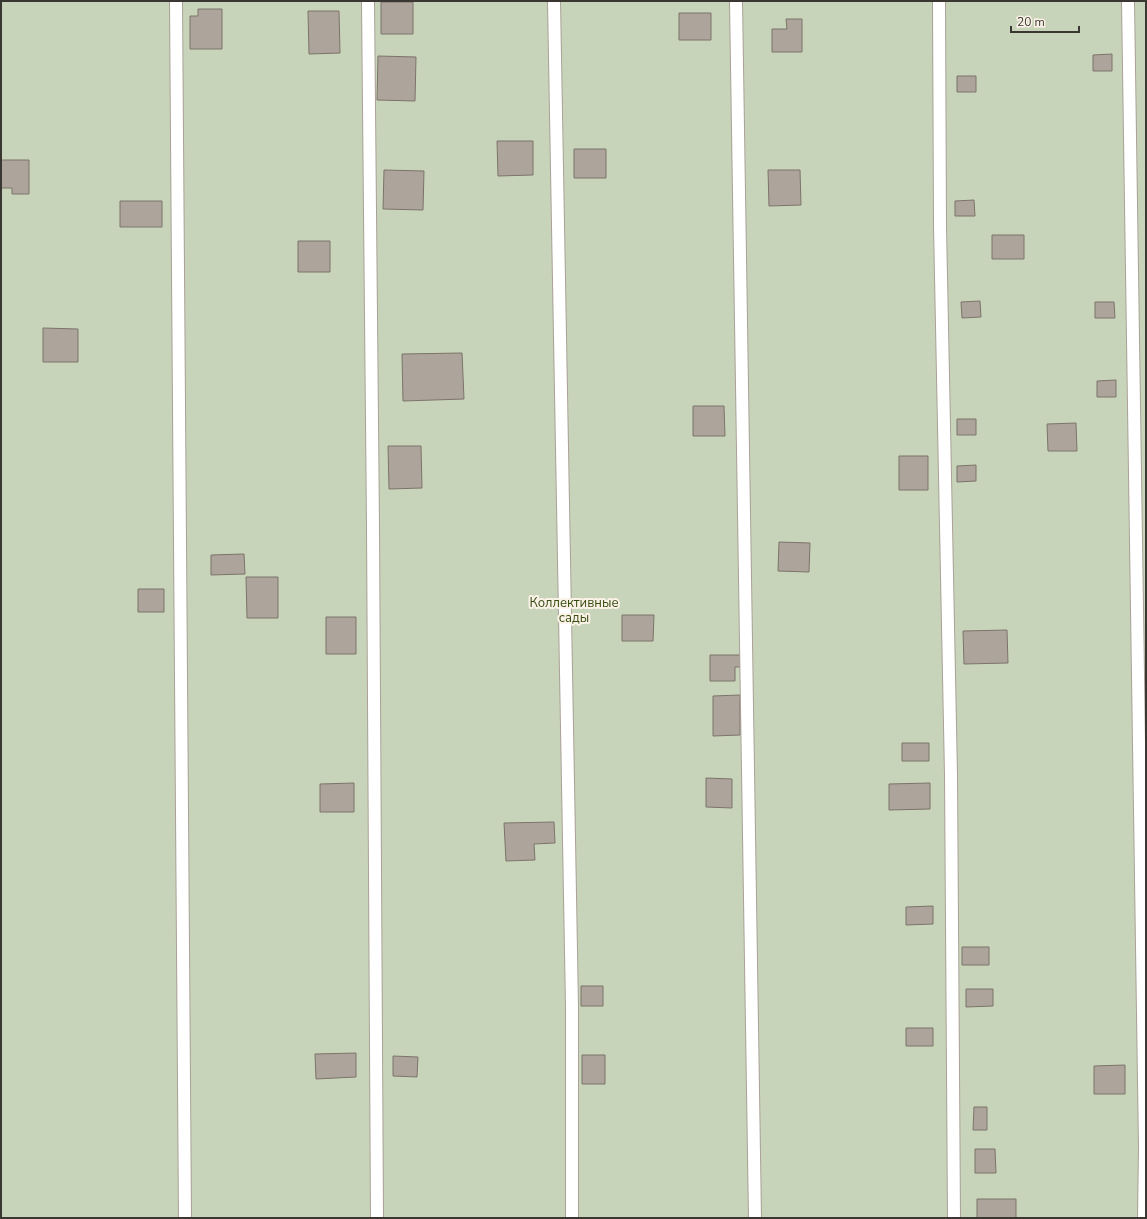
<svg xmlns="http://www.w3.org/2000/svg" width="1147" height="1219" font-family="'Nunito Sans',sans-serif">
<rect width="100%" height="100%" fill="#ede4da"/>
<path fill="#c8d4b9" d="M1 1H1146V1218H1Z"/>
<path fill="#ada59b" stroke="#7c746a" d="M381 2H413V34H381Z
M198 9H222V49H190V16H198Z
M308 11H339L340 53 309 54Z
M679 13H711V40H679Z
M786 19H802V52H772V29H787Z
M1112 54V71H1093V55Z
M378 56 416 57 415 101 377 100Z
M957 76H976V92H957Z
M497 141H533V175L498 176Z
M574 149H606V178H574Z
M1 160H29V194H12V188H1Z
M384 170 424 171 423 210 383 209Z
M768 170H800L801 205 769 206Z
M974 200 975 216H955V201Z
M120 201H162V227H120Z
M992 235H1024V259H992Z
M298 241H330V272H298Z
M980 301 981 317 962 318 961 302Z
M1095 302H1114L1115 318H1095Z
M43 328 78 329V362H43Z
M462 353 464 399 403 401 402 354Z
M1116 380V397H1097V381Z
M693 406H724L725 436H693Z
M957 419H976V435H957Z
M1076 423 1077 451H1048L1047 424Z
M388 446H421L422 488 389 489Z
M899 456H928V490H899Z
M976 465V481L957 482V466Z
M779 542 810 543 809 572 778 571Z
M244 554 245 574 211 575V555Z
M246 577H278V618H247Z
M138 589H164V612H138Z
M622 615H654L653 641H622Z
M326 617H356V654H326Z
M1007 630 1008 663 964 664 963 631Z
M710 655H742V667H735V681H710Z
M740 695V735L713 736V696Z
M902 743H929V761H902Z
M706 778 732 779V808L706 807Z
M354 783V812H320V784Z
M930 783V809L889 810V784Z
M554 822 555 843 534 844 535 860 506 861 504 823Z
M933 906V924L906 925V907Z
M962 947H989V965H962Z
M581 986H603V1006H581Z
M966 989H993V1006L966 1007Z
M906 1028H933V1046H906Z
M356 1053V1077L316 1079 315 1054Z
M582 1055H605V1084H582Z
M393 1056 418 1057 417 1077 393 1076Z
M1125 1065V1094H1094V1066Z
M974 1107H987V1130H973Z
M975 1149H995L996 1173H975Z
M977 1199H1016V1218H977Z"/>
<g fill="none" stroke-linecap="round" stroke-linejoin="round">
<g stroke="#aaa198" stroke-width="14">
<path id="service" d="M176 1 185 1218
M368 1 373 526 377 1218
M554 1 572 1007V1218
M736 1 755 1218
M939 1 940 226 951 775 954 1218
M1128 1 1145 1148 1144 1218"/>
</g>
<use href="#service" stroke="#fff" stroke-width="12"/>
</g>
<g text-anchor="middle" stroke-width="4" stroke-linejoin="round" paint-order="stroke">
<g font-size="13" fill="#364c11" stroke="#fbf2e7">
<text x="574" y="607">Коллективные<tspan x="574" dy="15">сады</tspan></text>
</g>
</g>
<rect width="1147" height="1219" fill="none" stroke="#3a3632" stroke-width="4"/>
<path d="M1011 26v6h68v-6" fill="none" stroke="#3a3632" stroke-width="2"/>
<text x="1017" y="26" font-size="12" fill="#3a3632" stroke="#fbf2e7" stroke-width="3" paint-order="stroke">20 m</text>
</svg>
